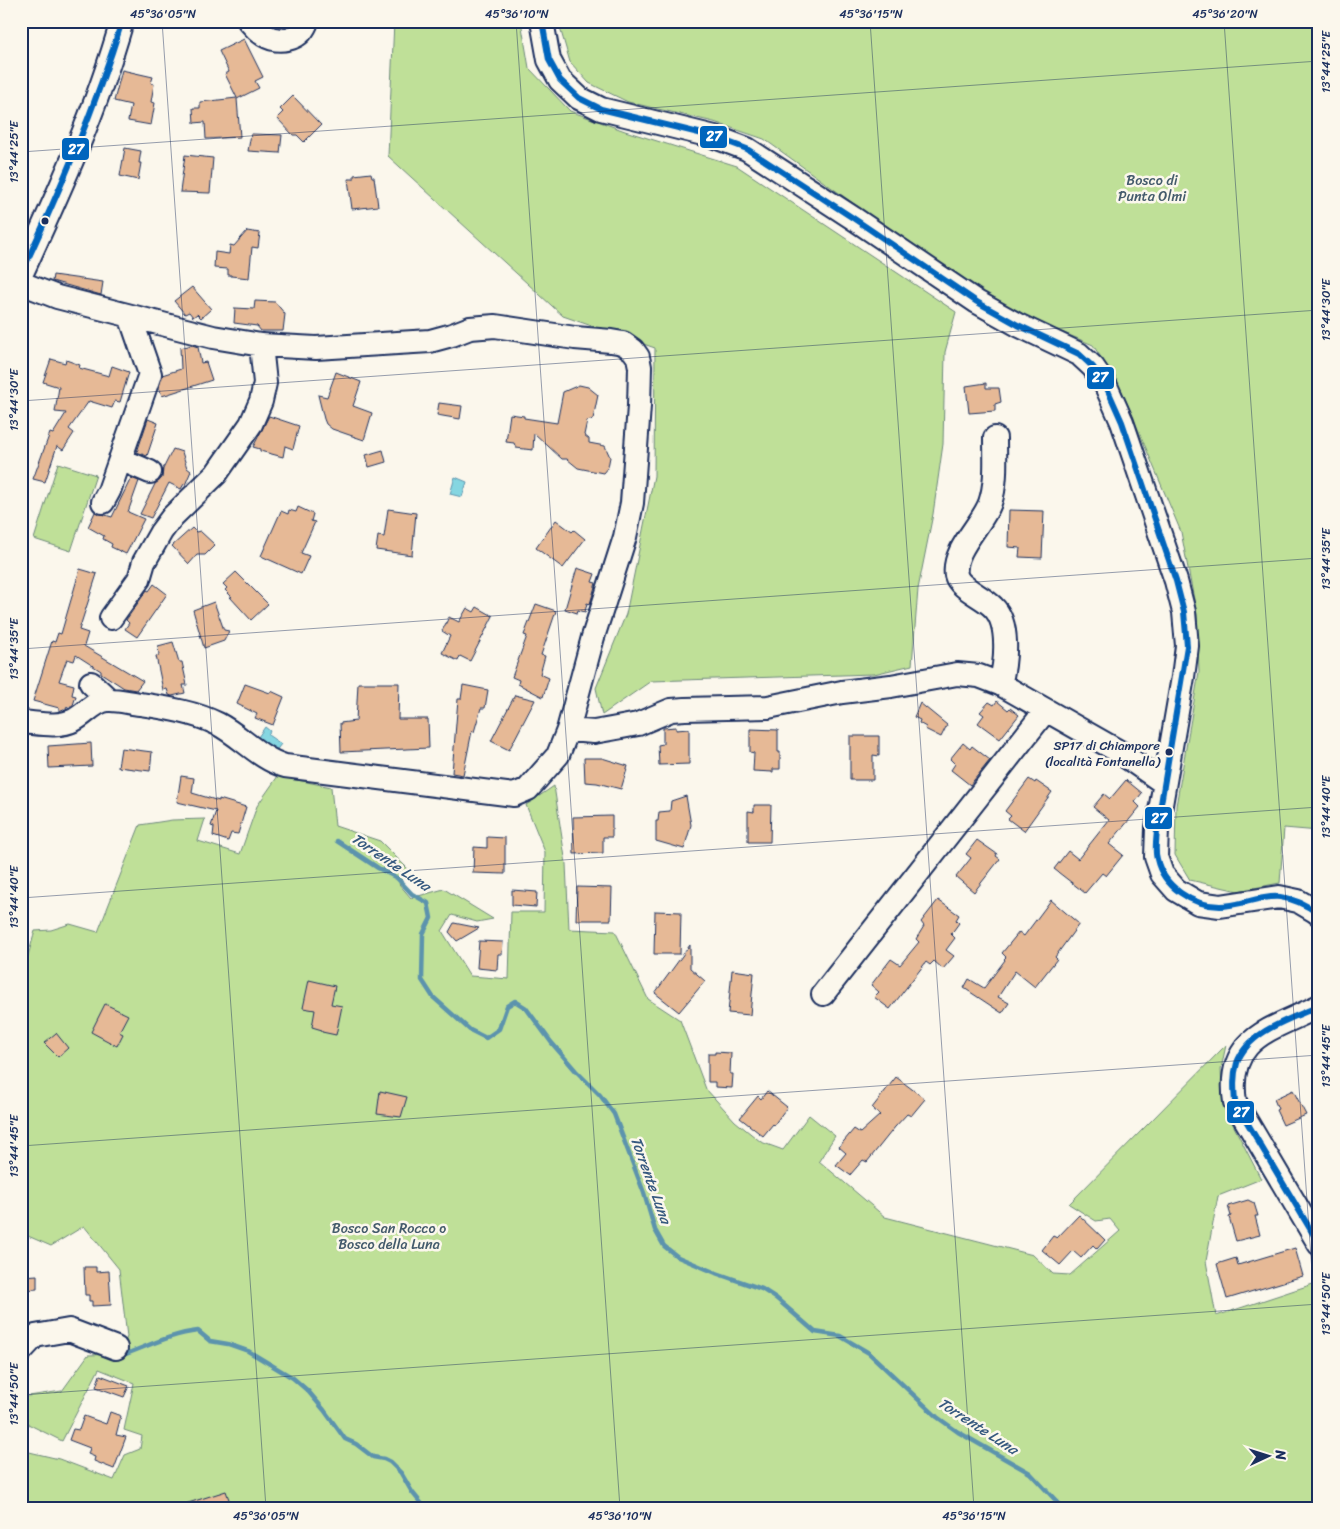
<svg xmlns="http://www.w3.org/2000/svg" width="1340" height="1529" font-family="Sriracha,sans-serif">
<rect width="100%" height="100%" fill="#fbf7ec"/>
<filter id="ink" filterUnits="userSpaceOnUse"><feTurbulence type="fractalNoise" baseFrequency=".02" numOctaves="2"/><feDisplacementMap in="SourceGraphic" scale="10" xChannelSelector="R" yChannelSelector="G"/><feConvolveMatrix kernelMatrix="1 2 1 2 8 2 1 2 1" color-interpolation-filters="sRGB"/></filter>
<g filter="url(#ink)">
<path fill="#bfe098" stroke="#6d887b" d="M394 21H521L529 68 570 111 625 131 737 166 956 312 945 352 943 444 933 514 918 589 912 665 874 674 651 681 602 715 596 688 626 614 654 476 655 348 563 316 388 156Z
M558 21H1319V831L1284 828 1280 883 1238 891 1190 880 1175 855 1176 806 1199 672 1197 615 1181 532 1122 391 1093 345 1028 318 964 283 764 139 714 122 628 102 589 83 570 62Z
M58 463 96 475 71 551 34 539Z
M278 776 331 787 335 826 380 841 407 868 399 884 411 898 444 889 493 919 477 922 452 915 442 931 470 976 509 979 511 912H544L545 852 526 805 554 786 566 864 569 929 615 931 648 999 680 1020 706 1089 735 1121 761 1142 783 1150 809 1115 835 1136 819 1161 885 1217 1033 1255 1053 1274 1070 1275 1120 1231 1110 1219 1096 1221 1069 1204 1226 1045 1221 1069 1223 1105 1261 1179 1218 1196 1206 1261 1216 1316 1319 1282V1364L1316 1366 1319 1371V1508H23L25 1451 59 1459 114 1480 125 1455 140 1449 142 1436 124 1430 134 1383 99 1369 62 1441 28 1424 22 1397 62 1391 88 1355 119 1354 127 1337 119 1269 84 1226 51 1246 21 1233V980L35 931 51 930 70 924 98 932 140 825 172 820 205 819 198 841 240 854 257 806Z"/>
<path fill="#85d6e1" stroke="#5b93ad" d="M455 477 467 482 462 497 450 494Z
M265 727 270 731 268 735 281 744 275 752 256 740Z"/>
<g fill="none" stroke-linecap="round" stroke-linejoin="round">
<path stroke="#5b93ad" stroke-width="4.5" d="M337 841 378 868 397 878 412 894 428 903 431 918 423 934 422 980 433 997 470 1030 486 1038 499 1029 507 1006 515 1001 526 1008 551 1042 576 1071 600 1095 614 1114 644 1193 655 1230 664 1246 678 1257 716 1273 762 1289 776 1298 815 1332 840 1336 869 1353 937 1417 958 1432 1030 1473 1063 1508
M123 1355C148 1346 171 1334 198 1331L210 1341 228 1344 248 1351 293 1378 308 1391 324 1410 345 1439 356 1444 373 1457 384 1459 390 1462 401 1473 412 1492 425 1508"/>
</g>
<path fill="#e6b996" stroke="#1b2f5e" d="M244 39 263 77 255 81 259 88 237 99 240 137 206 139 205 122 194 123 193 108H200V102L237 98 225 74 229 72 219 51Z
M122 70 153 77 151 83 154 84 151 102 155 103 151 125 128 121 131 105 114 101Z
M293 96 321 125 304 142 297 135H293L277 118 283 112 280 109Z
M251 134 282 135 280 153 248 151Z
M125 148 141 151 139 163H141L138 180 120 176Z
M185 155 213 158 210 193 180 192Z
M371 173 372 177H374L378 206 352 209 348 179H354V175Z
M247 231 260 233 258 248 252 247 249 278 231 276V275H228V269L214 268 215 252 229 254 230 245 234 246Z
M53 275 103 282 101 295 52 281Z
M192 287 211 309 201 318 197 314 193 317 189 312 185 314 174 301Z
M255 301 275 302 285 314 283 331H261L257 326 234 323 235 308 254 309Z
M192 345 198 347 201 363 206 362 212 380 162 396 159 387 162 375 181 369 180 348Z
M51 359 65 363 66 360 80 365 79 368 109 376 112 366 129 372 120 402 115 401 112 408 89 401 69 429 74 433 63 450 57 446 45 482 33 479 50 433 53 434 66 413 55 412 59 387 43 382Z
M336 372 361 382 353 406 372 413 364 440 332 429 326 424 324 419 318 395 327 397Z
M986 383V388H999L1001 402 995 404V411L969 413 966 386Z
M579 385 588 387 598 395 593 419 587 421 584 435 589 439V443L605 446 610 457 608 467 603 473 578 468 567 459H562L534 433 533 450 516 448 514 443 506 442 510 414 524 416V418L557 423 563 392Z
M439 403 462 406 460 419 437 415Z
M269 416 299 426 293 449 285 446 283 457 260 451V449L253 447Z
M148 419 158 423 147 456 137 452Z
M173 449 182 452 187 468 191 471 185 485 184 484 181 489 169 483 151 518 140 514 155 484 162 478 163 469Z
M383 450 386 462 369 467 366 455Z
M131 478 139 481 128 512 144 519 126 554 111 547 112 544 103 539 104 536 88 527 95 512 112 517Z
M298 507 313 514 311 521 315 522 301 553 309 556 301 574 261 556 281 511 288 514 289 510 296 512Z
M388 509 416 513 412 555 376 550 378 536 384 537Z
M1009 510 1044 511 1042 558 1019 557 1020 548 1008 547Z
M556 520 572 532 574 530 585 539 563 568 536 548Z
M192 528 196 532 200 531 215 545 205 555H197L189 564 172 546Z
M577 568 595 574 592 582 596 583 590 604 587 603 585 612 578 610 577 613 565 609Z
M80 569 97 574 79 630 88 633 84 646 143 681 136 690 124 688 101 673V671L76 655 74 661 67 659 59 681 74 685 72 695 76 696 73 705 59 711V708L33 701 52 641 55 642 58 633 61 634Z
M236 572 268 604 251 620 230 597H232L225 590 227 588 223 584Z
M154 584 167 594 137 637 125 629 129 623 126 620 147 590 149 591Z
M214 602 224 630 229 631 224 641 204 648 193 610Z
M536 604 556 611 541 655 545 656 540 674 549 678 543 697 518 684 519 680 512 677 527 636 524 635Z
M477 607 493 616 470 661 460 656 458 661 442 653 450 636 442 631 449 617 459 622 467 608 474 612Z
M173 642 179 662H182L187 685H183L185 693 172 696 169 695 167 689 163 690 156 656 159 655 158 646Z
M358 683H399L398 719H428L429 748 341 752 340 723 356 721Z
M245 684 270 693 271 691 284 697 273 725 255 718 257 714 237 704Z
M463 685 488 690 485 708H481L474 732 472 731 463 775 452 773 458 699H461Z
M515 695 535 700 509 750 491 741Z
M997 701 1008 710 1010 708 1019 715 1000 739 978 723 984 715 980 712 989 702 994 705Z
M920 703 947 725 941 737 925 729 926 727 919 723 920 720 914 717Z
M676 727V730L689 729V764L659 765 658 745 663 744V728Z
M750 729 778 730V752H780V769H773V772L753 771 754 753 750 752Z
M850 736H879V756L873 755V780H850Z
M91 743 92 766 49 768 48 746Z
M963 743 970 749 972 746 990 760 970 785 951 770 955 764 950 759Z
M121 748 152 752 150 771 118 767Z
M584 758H602L628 766 621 789 597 783 585 782Z
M181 776 194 778 192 793 219 801V799L246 807 238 834 231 833 228 841 213 836 214 827 211 826 216 811 177 802Z
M1029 779 1035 783 1036 781 1052 792 1024 831 1008 819 1011 816 1005 811Z
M1126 780 1142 793 1135 802 1140 807 1109 844 1123 855 1106 876 1102 873 1085 893 1054 869 1068 851 1078 859 1109 820 1093 807 1104 794 1110 799Z
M686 796 691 825 684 849 656 841V821H658L659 812 670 811 671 801Z
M754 805H771L770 842H748V811L754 812Z
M612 816V837H603V853L574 854 573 817Z
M487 837 505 838V874L473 873 474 847 487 848Z
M977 840 997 854 996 856 1000 859 974 892 956 877 971 858 966 854Z
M577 887 612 888 611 920H576Z
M512 890 537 892 536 907 512 905Z
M938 900 959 915 956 920 959 923 951 934 955 938 946 950 954 956 943 969 934 961 930 965 926 962 890 1009 874 997 879 992 871 985 891 959 900 965 919 942 916 939 924 926 921 922Z
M1051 900 1079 924 1055 957 1057 959 1035 987 1015 971 998 997 1009 1003 1002 1013 964 988 969 979 984 988 1005 960 1004 959 1006 957 1002 953 1019 932 1024 936Z
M655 911 681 912 680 954H654Z
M454 923 479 928 457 941 449 932Z
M479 941 503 942 502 954H498L497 970 477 968Z
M690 945V968L705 981 679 1012 655 993Z
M732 970 754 973 750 1015 728 1013Z
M309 980 335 986 331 1004 342 1006 336 1035 322 1032V1030L312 1027 315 1010 303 1008Z
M105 1004 128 1015 119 1032 123 1034 117 1046 91 1032Z
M56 1033 68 1048 58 1057 44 1043Z
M715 1052 731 1053 730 1074H733L732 1088 715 1087V1082H708V1054H715Z
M896 1077 925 1099 911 1116 907 1114 895 1127 867 1162 863 1160 850 1175 836 1165 846 1153 839 1147 854 1129 860 1133 880 1115 872 1108Z
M1293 1090 1306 1115 1283 1125 1276 1110 1278 1109 1274 1099Z
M380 1091 407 1097 401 1117 377 1114Z
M767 1091 787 1107 774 1125 773 1124 763 1136 740 1118 758 1096 761 1099Z
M1248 1200 1254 1203 1258 1216H1255L1260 1235 1236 1241 1229 1217 1231 1216 1228 1206Z
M1079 1215 1105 1240 1097 1249 1093 1245 1081 1258 1073 1251 1060 1265 1042 1250 1053 1236 1057 1238Z
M1295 1248 1303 1276 1227 1299 1217 1264 1236 1258 1238 1265Z
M84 1267H96V1272L109 1271 111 1305 92 1306V1301H89V1295H85Z
M37 1275V1289L24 1290V1276Z
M100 1375 129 1386 124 1397 96 1387Z
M110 1412 121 1416 116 1435 126 1437 114 1469 94 1461 95 1457 88 1454 90 1448 69 1440 73 1429 79 1430 84 1416 106 1424Z
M226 1491 232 1508H182V1505Z"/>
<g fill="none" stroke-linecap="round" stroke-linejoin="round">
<g stroke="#1b2f5e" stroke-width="26">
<path id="minor" d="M249 21C254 26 258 32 264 35 279 44 299 40 306 24
M542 21 549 60 560 80 579 98 601 109 715 137 747 149 853 218 977 302 1018 325 1079 354 1093 367 1106 386 1122 422 1176 581 1184 612 1187 646 1183 677 1157 828 1156 857 1162 874 1176 890 1198 903 1220 906 1279 897 1298 901 1315 911 1319 914
M21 275C59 192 97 109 122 21
M21 283 57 297 213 337 261 345 316 348 430 341 452 335 470 328 495 326 575 338 611 341 623 343 633 350 638 357 640 367 639 406 632 503 625 537 593 637 568 730
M995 438C995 459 997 482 990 503 982 525 952 550 956 575 959 588 984 597 993 607 1010 623 1006 663 1000 684
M120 459 150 472
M103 502 109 491 150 374 130 316
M111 618 139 579 144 562 161 532 173 516 216 474 251 424 261 401 265 383 261 345
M91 683 108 699
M21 722C38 723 58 728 74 720 86 714 96 699 110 700 120 700 130 703 140 704 166 708 194 712 218 724 241 736 260 759 285 766L514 795 528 789 558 755 568 730 594 732 611 729 638 724 671 710 685 709 768 707 842 692 891 686 957 674 979 676 1000 684 1118 751 1164 783
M823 994 1046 710
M1319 1006C1273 1030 1225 1036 1235 1102L1319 1244
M21 1351 35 1336 69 1330 116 1348"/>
</g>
<use href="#minor" stroke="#fbf7ec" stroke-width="22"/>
<g stroke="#fbf7ec" stroke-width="10">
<path id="bus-1" d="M542 21 549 60 560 80 579 98 601 109 715 137 747 149 853 218 977 302 1018 325 1079 354 1093 367 1106 386 1122 422 1176 581 1184 612 1187 646 1157 828C1157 838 1154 850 1157 859 1163 886 1192 906 1220 906 1240 906 1261 895 1280 897 1295 899 1307 905 1319 914
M21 274C59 192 95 109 122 21
M1319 1006C1291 1019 1248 1031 1237 1063 1233 1076 1234 1089 1235 1102L1319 1244"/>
</g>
<use href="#bus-1" stroke="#0065bd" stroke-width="6"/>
</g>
</g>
<path fill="none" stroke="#1b2f5e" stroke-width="1" stroke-opacity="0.45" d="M162 21 266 1508M516 21 620 1508M870 21 974 1508M1224 21 1319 1371M21 152 1319 61M21 401 1319 310M21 649 1319 558M21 898 1319 807M21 1146 1319 1055M21 1395 1319 1304"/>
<g fill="#1b2f5e" stroke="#fbf7ec" stroke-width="2">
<circle cx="45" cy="221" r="4.5"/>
<circle cx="1169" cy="752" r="4.5"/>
</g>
<g text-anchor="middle" stroke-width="5" stroke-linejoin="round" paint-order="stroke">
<g font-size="13" fill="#1b2f5e" stroke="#fbf7ec" text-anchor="end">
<text x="1160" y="750">SP17 di Chiampore<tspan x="1160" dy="16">(località Fontanella)</tspan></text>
</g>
<g font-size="14" fill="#445b6c" stroke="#fbf7ec">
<text x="1152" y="185">Bosco di<tspan x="1152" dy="16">Punta Olmi</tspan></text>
<text x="389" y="1233">Bosco San Rocco o<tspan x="389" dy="16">Bosco della Luna</tspan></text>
</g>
<g font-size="15" font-style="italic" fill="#36597f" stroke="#fbf7ec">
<text transform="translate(391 862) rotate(34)" y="5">Torrente Luna</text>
<text transform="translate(651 1180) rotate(70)" y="5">Torrente Luna</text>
<text transform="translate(978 1426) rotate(33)" y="5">Torrente Luna</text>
</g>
</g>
<g stroke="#fbf7ec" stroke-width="2">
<rect x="699" y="125" width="29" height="24" rx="5" fill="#0065bd"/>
<rect x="61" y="137" width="29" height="24" rx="5" fill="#0065bd"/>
<rect x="1086" y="366" width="29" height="24" rx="5" fill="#0065bd"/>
<rect x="1144" y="806" width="29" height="24" rx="5" fill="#0065bd"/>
<rect x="1226" y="1100" width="29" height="24" rx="5" fill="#0065bd"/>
</g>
<g font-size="14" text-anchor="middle" font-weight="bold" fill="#fff">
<text x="714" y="141">27</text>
<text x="76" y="154">27</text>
<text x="1100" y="382">27</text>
<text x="1159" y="823">27</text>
<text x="1241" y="1117">27</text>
</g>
<rect width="1340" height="1529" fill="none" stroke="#fbf7ec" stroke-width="55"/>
<g transform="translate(1268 1456) rotate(86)" stroke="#fbf7ec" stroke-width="4" paint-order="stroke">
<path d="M0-4L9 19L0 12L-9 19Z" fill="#1b2f5e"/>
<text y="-8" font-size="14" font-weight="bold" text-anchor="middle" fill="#1b2f5e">N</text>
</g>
<rect x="28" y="28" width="1284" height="1474" fill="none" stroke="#1b2f5e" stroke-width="2"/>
<g font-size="12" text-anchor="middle" fill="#1b2f5e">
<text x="163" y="18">45°36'05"N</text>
<text x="517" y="18">45°36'10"N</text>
<text x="871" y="18">45°36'15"N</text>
<text x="1225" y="18">45°36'20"N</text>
<text transform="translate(1326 62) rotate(-90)" y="4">13°44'25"E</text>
<text transform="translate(14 152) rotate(-90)" y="4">13°44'25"E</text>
<text transform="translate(1326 310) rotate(-90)" y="4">13°44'30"E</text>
<text transform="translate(14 400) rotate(-90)" y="4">13°44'30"E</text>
<text transform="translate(1326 559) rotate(-90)" y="4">13°44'35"E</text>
<text transform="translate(14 649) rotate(-90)" y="4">13°44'35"E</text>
<text transform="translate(1326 807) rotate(-90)" y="4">13°44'40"E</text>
<text transform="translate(14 897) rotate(-90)" y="4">13°44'40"E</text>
<text transform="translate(1326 1056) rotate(-90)" y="4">13°44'45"E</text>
<text transform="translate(14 1146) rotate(-90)" y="4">13°44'45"E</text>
<text transform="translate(1326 1304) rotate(-90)" y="4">13°44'50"E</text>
<text transform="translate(14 1394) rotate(-90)" y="4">13°44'50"E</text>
<text x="266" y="1520">45°36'05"N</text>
<text x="620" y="1520">45°36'10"N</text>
<text x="974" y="1520">45°36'15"N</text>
</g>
</svg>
